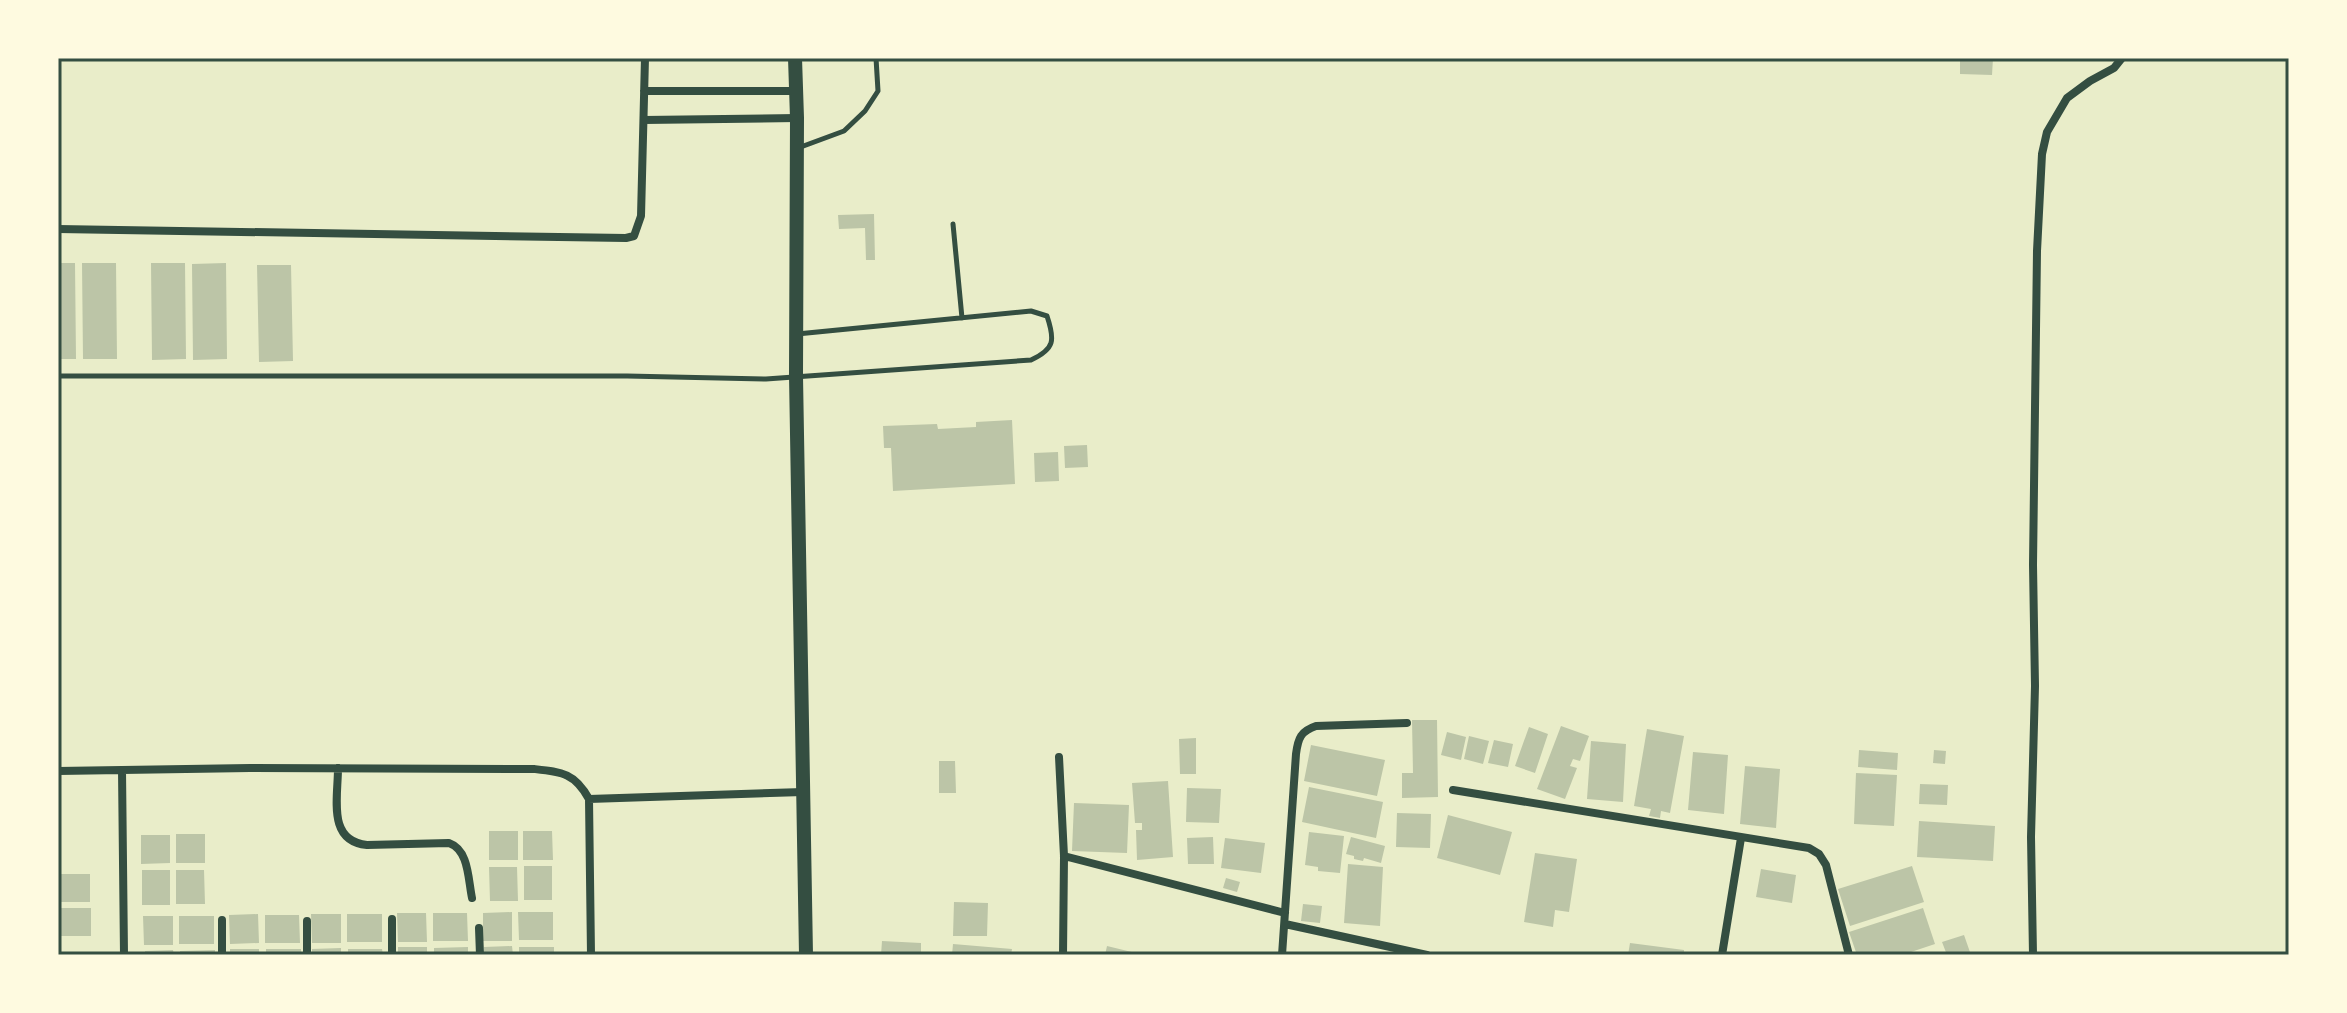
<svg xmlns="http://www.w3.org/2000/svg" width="2347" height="1013" font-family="Commissioner,sans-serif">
<rect width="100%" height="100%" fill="#e9edc9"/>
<path fill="#bcc5a7" d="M1960 58H1993L1992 75 1960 74Z
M874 214 875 260H866L865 228 839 229 838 215Z
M58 263H75L76 359H58Z
M82 263H116L117 359H83Z
M151 263H185L186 359 152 360Z
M226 263 227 359 193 360 192 264Z
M257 265H291L293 361 259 362Z
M1012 420 1015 484 893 491 891 448H884L883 426 937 424 938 429 976 427V422Z
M1087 445 1088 467 1065 468 1064 446Z
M1058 452 1059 481 1035 482 1034 453Z
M1412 720H1437L1438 797 1402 798V773H1413Z
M1561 726 1589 736 1580 761 1573 759 1570 766 1577 768 1565 799 1537 789Z
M1529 727 1548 734 1535 773 1515 766Z
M1647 729 1684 736 1670 813 1661 811 1660 818 1649 816 1651 809 1634 806Z
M1447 732 1466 737 1461 760 1441 755Z
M1469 736 1489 741 1483 764 1464 759Z
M1196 738V774H1180L1179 739Z
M1494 740 1513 744 1508 767 1488 763Z
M1591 741 1626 744 1623 802 1587 799Z
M1311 745 1385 760 1377 796 1304 781Z
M1859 750 1898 753 1897 770 1858 767Z
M1934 750 1946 751 1945 764 1933 763Z
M1693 752 1728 755 1724 814 1688 810Z
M939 761H955L956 793H939Z
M1745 766 1780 769 1776 828 1740 824Z
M1856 773 1897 775 1894 826 1854 824Z
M1168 781 1173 857 1137 860 1136 830H1142V823H1135L1132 783Z
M1920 784 1948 785 1947 805 1919 804Z
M1309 787 1383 802 1376 838 1302 822Z
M1187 788 1221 789 1219 823 1186 822Z
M1074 803 1129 805 1127 853 1072 851Z
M1397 813 1431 814 1430 848 1396 847Z
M1448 815 1512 832 1500 875 1437 858Z
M1919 821 1995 826 1993 861 1917 857Z
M489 831H518V860H489Z
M523 831H552L553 860H523Z
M1309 832 1344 836 1340 873 1318 871V867L1305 865Z
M176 834H205V863H176Z
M141 835H170V863L141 864Z
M1213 837 1214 864H1188L1187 838Z
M1351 837 1385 846 1381 863 1364 858 1363 861 1354 859V856L1346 854Z
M1225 838 1265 843 1261 873 1221 868Z
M1535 853 1577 859 1569 912 1555 910 1553 927 1524 922Z
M1348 864 1383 867 1380 926 1344 923Z
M524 866H552V900H524Z
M1912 866 1924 902 1850 926 1838 889Z
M489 867H517L518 901H490Z
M1761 869 1796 875 1792 903 1756 897Z
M142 870H170V905H142Z
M176 870H204L205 904H176Z
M58 874H90V902H58Z
M1226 878 1240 882 1237 892 1223 888Z
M954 902 988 903 987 936H953Z
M1303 904 1322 906 1320 923 1301 921Z
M58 908H91V936H58Z
M1923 908 1935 944 1902 955H1857L1849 932Z
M512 912V941H483V913Z
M518 912H553V940H519Z
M397 913H426L427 942H398Z
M433 913H467L468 941H433Z
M258 914 259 943 230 944 229 915Z
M311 914H341V943H312Z
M347 914H382V942H347Z
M265 915H299L300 943H265Z
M143 916H173V945H144Z
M179 916H214V944H179Z
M1964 935 1971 955H1947L1942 942Z
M882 941 921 943V955H881Z
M1630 943 1684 950V955H1628Z
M953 944 1012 949 1011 955H952Z
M512 946 513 955H484V947Z
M1107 946 1140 954V955H1105Z
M398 947H427V955H398Z
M468 947V955H434V948Z
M519 947H554V955H519Z
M341 948V955H312V949Z
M230 949H259V955H230Z
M266 949H301V955H266Z
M348 949H382L383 955H348Z
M173 950 174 955H145V951Z
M215 950V955H180V951Z"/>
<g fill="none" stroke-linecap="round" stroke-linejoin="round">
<path stroke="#344e41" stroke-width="5" d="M798 148 844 131 865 111 878 91 876 58
M953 224 962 318
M58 376H627L766 379 1031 360C1055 349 1055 340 1047 316L1031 311 797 334"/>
<path stroke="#344e41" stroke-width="8" d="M644 91H795
M644 120 797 118
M58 229 626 238 634 236 641 216 645 58
M1059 757 1064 856 1063 955
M338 768C338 798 327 841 367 845L449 843C469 850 468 879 472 898
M122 770 124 955
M58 771 250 768 534 769C562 772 575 773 589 799L591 955
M1453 790 1809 848 1819 854 1826 865 1849 955
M589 799 803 792
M1064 856 1285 913
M392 919V955
M222 920V955
M1285 924 1427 955
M479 928 480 955
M307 955V921
M1282 955 1296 754C1298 738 1301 731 1316 726L1407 723
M1722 955 1741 838
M2033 955 2031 837 2035 686 2033 565 2037 251 2042 154 2047 132 2067 98 2090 81 2114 68 2122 58"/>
<path stroke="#344e41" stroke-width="14" d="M795 58 797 118 796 376 806 955"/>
</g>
<rect width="2347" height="1013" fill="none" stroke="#fefae0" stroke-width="120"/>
<rect x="60" y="60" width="2227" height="893" fill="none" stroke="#344e41" stroke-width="3"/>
</svg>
